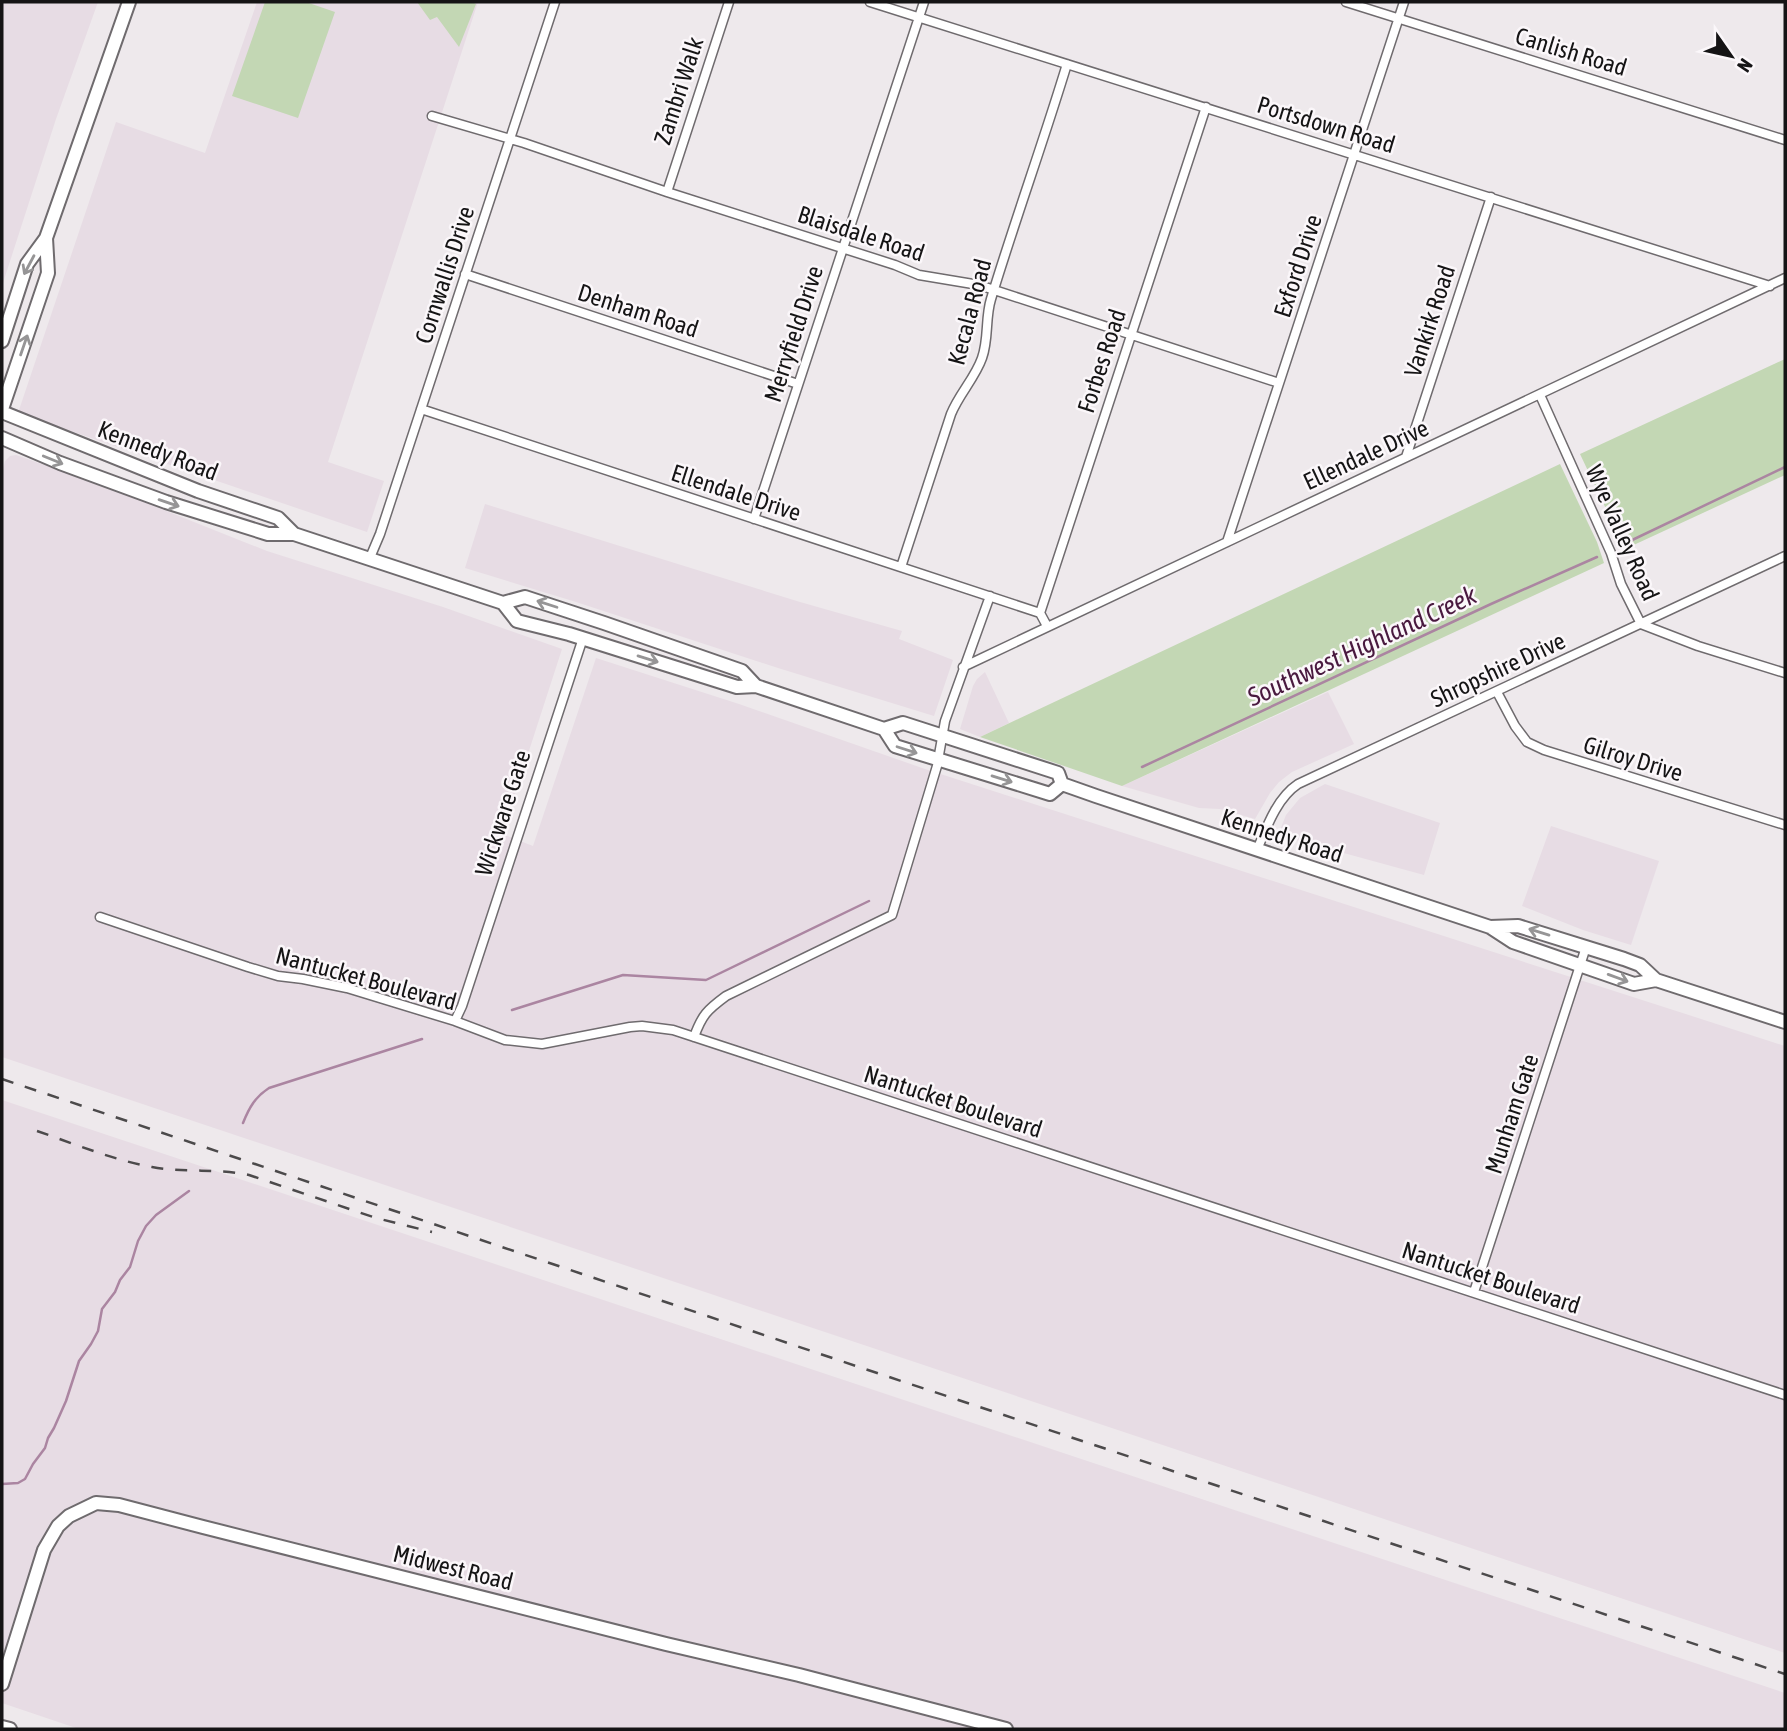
<svg xmlns="http://www.w3.org/2000/svg" width="1787" height="1731" font-family="'Asap Condensed',sans-serif">
<rect width="100%" height="100%" fill="#eee9ec"/>
<path fill="#e7dce4" d="M2 2H98L56 119 2 286Z
M257 2H478L328 462 384 481 367 532 18 413 116 122 205 153Z
M16 455 96 483 267 551 443 607 562 649 502 834 533 846 596 658 739 704 925 769 1785 1046V1653L2 1057V473L5 461 10 456Z
M485 504 800 602 902 631 899 639 953 660 934 716 778 668 576 602 465 568Z
M985 672 1009 723 980 737 960 729 973 686 977 679Z
M1328 692 1354 744 1292 772 1279 782 1270 793 1255 819 1220 809 1199 808 1122 786Z
M1325 784 1440 823 1424 875 1278 835 1286 815 1300 798Z
M1551 826 1659 861 1631 945 1583 930 1522 906Z
M2 1100 1785 1693V1729H79L2 1703Z"/>
<path fill="#c3d7b4" d="M265 2H306L335 12 298 118 232 96Z
M417 2H472L476 4 459 47 437 17 430 20Z
M1785 359V475L1625 549 1580 454Z
M1560 464 1597 542 1604 563 1122 786 980 737Z"/>
<g fill="none" stroke-linecap="round" stroke-linejoin="round">
<path stroke="#ab85a1" stroke-width="2.5" d="M1628 542 1785 467
M1142 767 1491 604 1597 557
M512 1010 623 975 706 980 869 901
M243 1123C249 1108 255 1097 269 1088L422 1039
M2 1484 18 1483 25 1479 33 1464 45 1448 48 1438 54 1428 66 1401 79 1361 91 1344 98 1331 102 1309 115 1292 120 1280 130 1267 138 1241 146 1226 156 1215 189 1191"/>
<g stroke="#6f6b6e" stroke-width="11">
<path id="street" d="M870 2 1770 286
M1346 2 1785 140
M432 116 524 143 667 192 895 265 919 275 979 285 1279 383
M667 192 729 2
M465 274 798 384
M1540 395 1611 553 1621 584 1641 624 1698 646 1785 673
M421 409 1040 613
M1406 457 1491 197
M754 519 924 2
M1227 542 1404 2
M369 560 380 534 555 2
M901 567 951 414C959 394 975 378 982 358 989 339 985 318 991 299 1015 220 1043 143 1067 64
M1047 626 1040 613 1206 107
M963 667 1785 278
M1497 692 1515 726 1527 742 1544 750 1785 825
M1257 850C1267 826 1277 798 1298 784L1785 556
M100 917 248 967 278 976 303 979 347 988 455 1021 505 1040 542 1044 630 1027 642 1026 673 1030 1785 1395
M455 1021 462 1006 583 638
M694 1037C702 1015 707 1010 726 996L892 915 937 766 945 721 990 596
M1474 1292 1586 947"/>
</g>
<g stroke="#6f6b6e" stroke-width="16">
<path id="secondary" d="M2 341 27 264 46 238 129 2
M2 409 48 273 46 238
M2 412 198 491 278 518 294 534
M2 438 60 463 166 502 268 534H294L503 603 517 621 569 634 737 687 756 686 884 729 903 723 1058 773 1062 784 1096 796 1490 927 1513 942 1634 984 1656 980
M503 603 525 597 604 623 742 671 756 686
M884 729 895 746 1050 794 1062 784
M1490 927 1518 926 1624 959 1640 965 1656 980 1785 1022
M2 1684 44 1550 58 1526 69 1516 96 1503 119 1505 203 1527 666 1644 799 1675 1006 1729
M2 1727 10 1729"/>
</g>
<use href="#street" stroke="#fff" stroke-width="8"/>
<use href="#secondary" stroke="#fff" stroke-width="12"/>
<path stroke="#4c4a4b" stroke-width="2.5" stroke-dasharray="12 12" stroke-linecap="butt" d="M2 1079 859 1367 1785 1674
M37 1131C75 1144 113 1160 152 1167 184 1173 217 1168 249 1175L376 1218 432 1232"/>
</g>
<defs><path id="oneway-shaft" d="M-6 0H5M1.5-3L5.5 0L1.5 3" fill="none" stroke-width="1.6" stroke-linecap="round" stroke-linejoin="round" transform="scale(1.75)"/></defs>
<g stroke="#969596">
<use href="#oneway-shaft" transform="translate(29 265) rotate(118)"/>
<use href="#oneway-shaft" transform="translate(24 345) rotate(-71)"/>
<use href="#oneway-shaft" transform="translate(53 460) rotate(22)"/>
<use href="#oneway-shaft" transform="translate(169 503) rotate(19)"/>
<use href="#oneway-shaft" transform="translate(547 604) rotate(-162)"/>
<use href="#oneway-shaft" transform="translate(648 659) rotate(17)"/>
<use href="#oneway-shaft" transform="translate(907 750) rotate(18)"/>
<use href="#oneway-shaft" transform="translate(1002 779) rotate(17)"/>
<use href="#oneway-shaft" transform="translate(1539 932) rotate(-163)"/>
<use href="#oneway-shaft" transform="translate(1618 978) rotate(20)"/>
</g>
<g text-anchor="middle" stroke-width="5" stroke-linejoin="round" paint-order="stroke">
<g font-size="24" fill="#151415" stroke="#fbf7fa">
<text transform="translate(1571 52) rotate(17)" y="8">Canlish Road</text>
<text transform="translate(679 91) rotate(-72)" y="8">Zambri Walk</text>
<text transform="translate(1326 125) rotate(17)" y="8">Portsdown Road</text>
<text transform="translate(861 234) rotate(18)" y="8">Blaisdale Road</text>
<text transform="translate(1298 266) rotate(-72)" y="8">Exford Drive</text>
<text transform="translate(445 275) rotate(-72)" y="8">Cornwallis Drive</text>
<text transform="translate(638 311) rotate(18)" y="8">Denham Road</text>
<text transform="translate(970 312) rotate(-75)" y="8">Kecala Road</text>
<text transform="translate(1430 321) rotate(-72)" y="8">Vankirk Road</text>
<text transform="translate(794 334) rotate(-72)" y="8">Merryfield Drive</text>
<text transform="translate(1102 361) rotate(-72)" y="8">Forbes Road</text>
<text transform="translate(158 451) rotate(21)" y="8">Kennedy Road</text>
<text transform="translate(1366 455) rotate(-25)" y="8">Ellendale Drive</text>
<text transform="translate(736 493) rotate(18)" y="8">Ellendale Drive</text>
<text transform="translate(1622 533) rotate(66)" y="8">Wye Valley Road</text>
<text transform="translate(1498 670) rotate(-25)" y="8">Shropshire Drive</text>
<text transform="translate(1633 759) rotate(17)" y="8">Gilroy Drive</text>
<text transform="translate(503 813) rotate(-72)" y="8">Wickware Gate</text>
<text transform="translate(1282 836) rotate(18)" y="8">Kennedy Road</text>
<text transform="translate(366 979) rotate(15)" y="8">Nantucket Boulevard</text>
<text transform="translate(953 1102) rotate(18)" y="8">Nantucket Boulevard</text>
<text transform="translate(1512 1114) rotate(-72)" y="8">Munham Gate</text>
<text transform="translate(1491 1278) rotate(18)" y="8">Nantucket Boulevard</text>
<text transform="translate(453 1568) rotate(14)" y="8">Midwest Road</text>
</g>
<g font-size="26" font-style="italic" fill="#49193f" stroke="#fbf7fa">
<text transform="translate(1362 646) rotate(-25)" y="9">Southwest Highland Creek</text>
</g>
</g>
<rect width="1787" height="1731" fill="none" stroke="#151415" stroke-width="7"/>
<g transform="translate(1731 56) rotate(124)" stroke="#fbf7fa" stroke-width="5" paint-order="stroke">
<path d="M0-5L12 26L0 18L-12 26Z" fill="#151415"/>
<text y="-10" font-size="19" font-weight="bold" text-anchor="middle" fill="#151415">N</text>
</g>
</svg>
